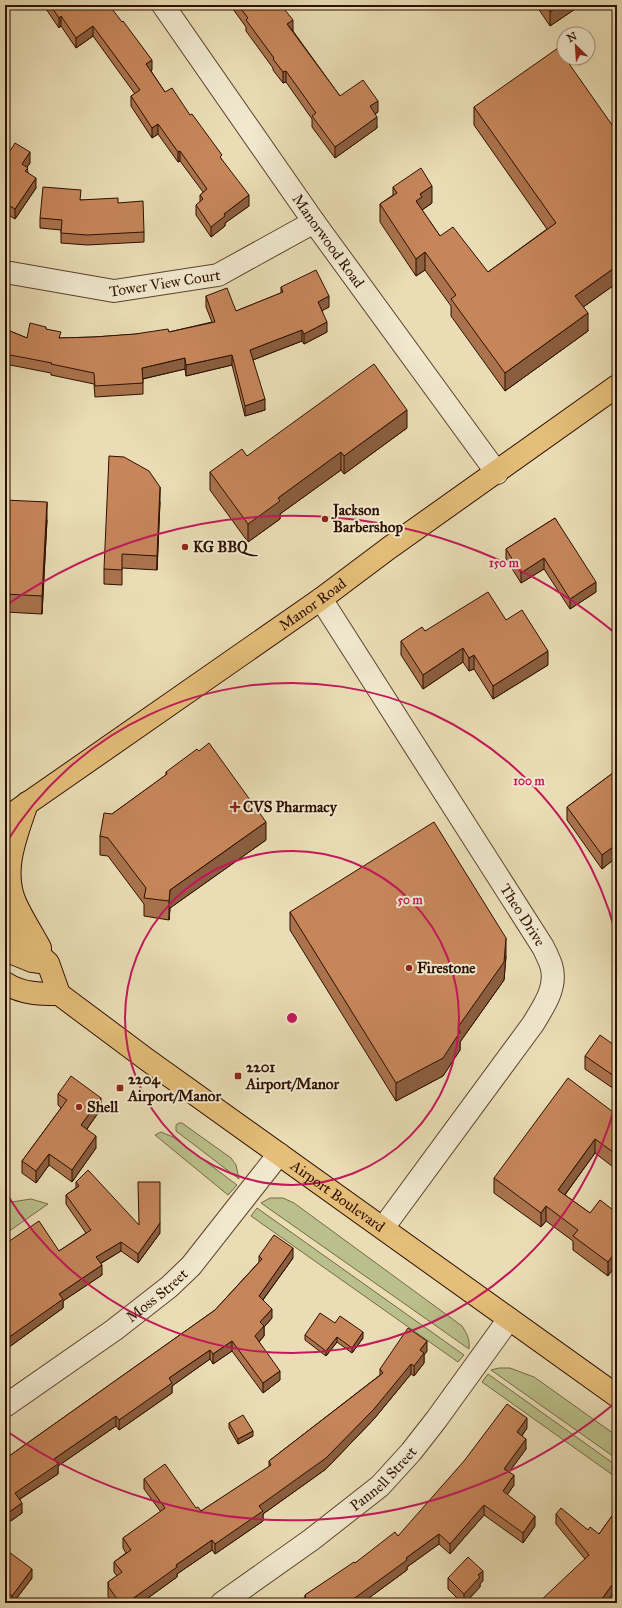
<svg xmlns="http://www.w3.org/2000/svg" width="622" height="1608" font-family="'IM FELL Great Primer',serif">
<rect width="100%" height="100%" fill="#eaddb5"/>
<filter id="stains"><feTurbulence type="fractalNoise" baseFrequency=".005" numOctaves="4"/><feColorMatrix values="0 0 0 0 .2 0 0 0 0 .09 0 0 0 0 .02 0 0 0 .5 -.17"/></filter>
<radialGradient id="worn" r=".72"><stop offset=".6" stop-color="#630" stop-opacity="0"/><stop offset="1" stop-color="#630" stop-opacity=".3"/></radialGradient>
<path fill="#bac08b" stroke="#746846" d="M179 1123H182L231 1158 236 1165 239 1179 176 1131V1125Z
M161 1132 173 1137 237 1185 228 1195 155 1135Z
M270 1198H283L294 1203 462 1326C467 1334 470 1339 469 1349L261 1203Z
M31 1199 48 1204 5 1234V1203Z
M257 1208 464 1355 458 1362 251 1216Z
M499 1368H510L534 1377 617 1436V1459L491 1370Z
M488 1374 617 1466V1478L482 1382Z"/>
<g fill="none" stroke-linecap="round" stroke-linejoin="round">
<g stroke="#5c422d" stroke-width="24">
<g id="minor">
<path id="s1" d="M163 5 314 222 497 473"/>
<path id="s2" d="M5 272 114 291 218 275 314 222"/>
<path id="s3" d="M321 599 543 947C546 953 549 959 551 965 558 986 544 1006 533 1024L383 1228"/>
<path id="s4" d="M5 1406 114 1330 169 1287 191 1266 279 1154"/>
<path id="s5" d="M222 1603 311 1540 380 1486 411 1452 436 1420 509 1319"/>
</g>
</g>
<g stroke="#2d0f00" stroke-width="24">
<g id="major">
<path d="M27 803C17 834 1 869 15 902 22 918 32 933 40 948"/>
<path id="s6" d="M5 819 321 599 389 548 617 386"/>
<path id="s7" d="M5 923 48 963 59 994 146 1059 617 1396"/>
<path d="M5 950 32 961 45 963"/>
<path d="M5 983C22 994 40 994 59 994"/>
</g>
</g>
<use href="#minor" stroke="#f1e9cf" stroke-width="22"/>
<use href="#major" stroke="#e5be7a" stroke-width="22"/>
</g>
<path fill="#aa734d" stroke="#2d0f00" d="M41 5H91L152 70 151 71 165 92 190 115 222 160 249 206 225 223V226L211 237 196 215V205L200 202V195L203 192 180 161 178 162 158 134 152 138 131 106V96L135 94 93 36 76 48 61 26 59 28 44 6 42 7Z
M230 5H281L293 31 340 96 378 112 375 114 377 128 335 158 312 127V119L286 82 283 83 273 70V68L246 31V27Z
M536 5H581L550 26Z
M474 107 617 132V283L583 307 588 331 505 391 451 316V306L425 270 416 276 380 222V204L393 195V187L432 203 422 210 440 236 488 272 547 229 474 125Z
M5 148 30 163 27 167 28 173 36 188 15 219 5 213Z
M81 200 118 203 144 232V242L87 245 61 243V230L40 228V218Z
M281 287 329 307 322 310 327 332 304 344 302 341 253 360 265 410 245 416 232 365 186 376 185 369 143 379V394L95 397 94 384 51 375V373L5 364V329L27 338 46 329 61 338 94 337 169 332 212 322 206 307V296L236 311 281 293Z
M407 428 344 474 341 470 280 514V519L248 542 210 490V472L247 456Z
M5 500 47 520 42 614 5 612Z
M160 502 157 570 122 568V585L104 584V569Z
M555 518 596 592 570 609 544 569 521 583 506 559V549Z
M506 620 548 665 493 699 474 669 469 671 463 662 423 689 401 655V641L425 631Z
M617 770 614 862 613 860 602 869 567 820V807Z
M166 772 266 840 170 908 169 920 144 916V904L108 856 100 855V836L112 814 166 775Z
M290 912 506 956 504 980 460 1042V1050L443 1076 396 1101 290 930Z
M617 1047V1091L585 1069V1056Z
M58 1094 101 1109 87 1129 96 1148 72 1182 49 1165 36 1183 22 1173V1161L61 1108 58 1105Z
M617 1115V1170L595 1153 565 1195 590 1213H617L608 1276 573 1250V1241L546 1221 541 1227 494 1193V1178Z
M76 1182 139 1225 160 1233 138 1263 121 1251 100 1264 102 1275 63 1301V1308L5 1350V1244L59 1251 86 1233 66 1204V1195L76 1188Z
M259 1256 293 1258 263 1300 272 1318 264 1327V1336L259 1342 280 1380 263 1393 232 1351 213 1364 210 1359 172 1386V1393L119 1430 116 1426 58 1466V1474L20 1499 22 1513 5 1525V1459L215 1310 259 1262Z
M335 1323 363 1338 352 1353 337 1342 326 1356 305 1340V1335Z
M427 1351 424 1355V1363L414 1376 411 1374 374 1419 326 1469 263 1514V1521L215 1554 212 1550 177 1574V1577L141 1603H112L108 1596V1582L117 1576 114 1572V1562L126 1553 123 1548V1538L161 1512 144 1489V1479L201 1511 269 1467V1461L380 1375V1369Z
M229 1423 253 1436 238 1444 229 1428Z
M527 1428 522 1436 526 1449 509 1472 514 1485 507 1495 535 1526 523 1543 484 1515 450 1554 439 1544 407 1567V1570L362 1603H297L305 1597V1595L398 1536Z
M617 1509V1588L606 1603 585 1559 556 1524V1514L588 1530 599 1534Z
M5 1549 32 1578 13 1603H9L5 1600Z
M448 1578 483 1581 480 1584V1587L465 1603H462L448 1589Z"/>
<path fill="#8b5e3f" stroke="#2d0f00" d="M560 5H581L550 26V12Z
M61 16V26L59 28V18Z
M293 20V31L287 24Z
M93 26V36L76 48V38Z
M152 60V70L146 74V64Z
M286 71V82L283 83V72Z
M378 101V112L370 117V106Z
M377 117V128L335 158V147Z
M158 124V134L152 138V128Z
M180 151V161L178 162V152Z
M30 152V163L22 174V164Z
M36 178V188L15 219V209Z
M432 186V203L422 210 416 201 420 194Z
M249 195V206L225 223V226L211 237V227L224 214Z
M425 252V270L416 276V259Z
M617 266V283L575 313V296Z
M329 296V307L318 313V302Z
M588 313V331L505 391V373Z
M327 322V332L304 344V334Z
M302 330V341L250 361V350Z
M232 355V365L186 376V365Z
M185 358V369L142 379V368Z
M265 399V410L245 416V406Z
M407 410V428L344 474V456Z
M341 452V470L280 514V519L248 542V524L278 498Z
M160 487V502L157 570V556Z
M47 502V520L42 614V596Z
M544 558V569L521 583V573Z
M596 582V592L570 609V599Z
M463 648V662L423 689V675Z
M548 651V665L493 699V686Z
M474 655V669L469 671V658Z
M266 822V840L170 908 169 920V901L170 890Z
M617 845V859L614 862V848Z
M613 847V860L602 869V855Z
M506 938V956L504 980 460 1042V1050L443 1076 396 1101V1083L458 1027Z
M101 1098V1109L81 1137V1125Z
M96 1136V1148L72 1182V1170Z
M595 1139V1153L558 1204V1190Z
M49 1154V1165L36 1183V1171Z
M546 1206V1221L541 1227V1213Z
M160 1223V1233L138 1263V1254Z
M121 1242V1251L96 1266V1257Z
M293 1248V1258L259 1305V1296Z
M617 1250V1264L608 1276V1262Z
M102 1265V1275L63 1301V1308L5 1350V1340L59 1294Z
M272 1309V1318L264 1327V1336L255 1346V1336L260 1322Z
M363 1332V1338L352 1353V1348Z
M337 1337V1342L326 1356V1351Z
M232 1341V1351L213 1364V1354Z
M427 1341V1351L424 1355V1363L414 1376V1366L420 1350Z
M210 1350V1359L172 1386V1393L119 1430V1420L169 1378Z
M411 1364V1374L374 1419 326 1469 263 1514V1521L215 1554V1544L259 1506Z
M280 1371V1380L263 1393V1383Z
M116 1416V1426L58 1466V1474L15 1502V1493L54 1459Z
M527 1418V1428L517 1442V1432Z
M253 1431V1436L238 1444V1439Z
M526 1439V1449L504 1479V1469Z
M514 1475V1485L503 1501V1491Z
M22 1503V1513L5 1525V1515Z
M484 1505V1515L450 1554V1544Z
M535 1516V1526L523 1543V1533Z
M439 1534V1544L407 1567V1570L362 1603H352V1600L406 1558Z
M212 1540V1550L177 1574V1577L141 1603H128L176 1565Z
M32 1569V1578L13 1603H12V1596Z
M483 1571V1581L480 1584V1587L465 1603H464V1594L478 1575Z
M617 1578V1588L606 1603H599Z
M125 1598V1603H119V1602Z
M350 1598V1603H343Z"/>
<path fill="#c6865a" stroke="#2d0f00" d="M50 5H91L95 10 102 5H109L122 22 123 21 152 60 146 64 165 92 172 88 190 115 192 114 222 155 220 157 249 195 224 214 225 216 211 227 196 205 203 199 200 195 207 189 180 151 178 152 158 124 152 128 131 96 140 90 93 26 76 38 61 16 59 18Z
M238 5H281L293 20 287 24 340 96 363 80 378 101 370 106 377 117 335 147 312 116 316 113 286 71 283 72 273 59 274 58 246 20 248 18Z
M546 5H560L550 12Z
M558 48 564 56V58H565L617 132V266L575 296 588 313 505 373 451 299 456 295 425 252 416 259 380 204 397 193 393 187 421 168 432 186 420 194 422 197 416 201 440 236 453 227 488 272 556 223 474 107Z
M15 143 30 152 22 164 28 168 25 171 36 178 15 209 5 203V148L10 151Z
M43 187 81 190 80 200 118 198V203L143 201 144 232 87 235 61 233 62 220 40 218Z
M316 270 329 296 318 302 327 322 304 334 302 330 250 350 265 399 245 406 232 355 186 365 185 358 142 368 143 383 95 386 94 373 51 364 52 363 5 354V329L27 338 30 323 46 327V329L61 332 59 338 94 337 135 334 168 329 169 332 215 322 206 296 227 288 236 311 283 292 281 287Z
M374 364 407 410 344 456 341 452 278 498 280 501 248 524 210 472 242 449 247 456Z
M109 456 124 457 149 471 160 487 157 556 122 554V570L104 569Z
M5 500 47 502 42 596 5 594Z
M555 518 596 582 570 599 544 558 521 573 506 549Z
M488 592 506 620 522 610 548 651 493 686 474 655 469 658 463 648 423 675 401 641 422 627 425 631Z
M209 743 266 822 170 890 169 901 144 898 146 888 108 838 100 836 104 813 112 814 167 774 166 772 197 749 199 751Z
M617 770V845L614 848 613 847 602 855 567 807Z
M434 822 506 938 504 962 458 1027 460 1032 443 1058 396 1083 290 912Z
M600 1035 617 1047V1078L585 1056Z
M71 1076 101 1098 81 1125 96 1136 72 1170 49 1154 36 1171 22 1161 67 1100 58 1094Z
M568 1078 617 1115V1155L595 1139 558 1190 590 1213 600 1200 617 1213V1250L608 1262 573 1236 578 1230 546 1206 541 1213 494 1178Z
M88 1170 139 1225 138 1182H160V1223L138 1254 121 1242 96 1257 102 1265 59 1294 63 1299 5 1340V1291L8 1289 5 1285V1244L39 1221 59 1251 91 1230 66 1195 79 1186 76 1182Z
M274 1235 293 1248 259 1296 272 1309 260 1322 264 1326 255 1336 280 1371 263 1383 232 1341 213 1354 210 1350 169 1378 172 1383 119 1420 116 1416 54 1459 58 1464 15 1493 22 1503 5 1515V1459L215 1310 262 1259 259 1256Z
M320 1313 335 1323 340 1316 363 1332 352 1348 337 1337 326 1351 305 1335Z
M408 1328 427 1341 420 1350 424 1353 414 1366 411 1364 374 1409 326 1458 259 1506 263 1511 215 1544 212 1540 176 1565 177 1567 128 1602 125 1598 119 1602 108 1586 109 1585 108 1582 122 1572 114 1562 131 1550 123 1538 165 1508 144 1479 165 1464 196 1508 198 1507 201 1511 271 1465 269 1461 383 1373 380 1369Z
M507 1404 527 1418 517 1432 526 1439 504 1469 514 1475 503 1491 535 1516 523 1533 484 1505 450 1544 439 1534 406 1558 407 1560 352 1600 350 1598 343 1603H297L306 1597 305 1595 354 1562 355 1563 395 1532 398 1536 464 1461Z
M243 1415 253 1431 238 1439 229 1423Z
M561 1508 588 1530 590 1527 599 1534 617 1509V1578L599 1603H538L589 1555 556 1514Z
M5 1549 32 1569 12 1596 5 1590Z
M468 1557 483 1571 478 1575 480 1577 464 1594 448 1578Z"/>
<g fill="none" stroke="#c2185b" stroke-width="2">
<circle cx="292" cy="1018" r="167"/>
<path d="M616 1102A335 335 0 0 1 6 1193M6 843A335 335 0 0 1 616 934"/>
<path d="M615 1403A502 502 0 0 1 8 1432M8 604A502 502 0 0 1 615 633"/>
</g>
<g fill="#8f2418" stroke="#f1e9cf" stroke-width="1.5">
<circle cx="325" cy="519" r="4"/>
<circle cx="185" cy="547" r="4"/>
<path d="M233 801h4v4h4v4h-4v4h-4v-4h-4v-4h4z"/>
<circle cx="409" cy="968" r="4"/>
<rect x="234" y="1072" width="8" height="8" rx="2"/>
<rect x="116" y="1084" width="8" height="8" rx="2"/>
<circle cx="79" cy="1107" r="4"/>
</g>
<g text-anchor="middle" stroke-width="4" stroke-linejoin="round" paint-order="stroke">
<g font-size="15" fill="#2d0f00" stroke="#f1e9cf">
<text dy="5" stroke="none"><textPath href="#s1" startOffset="288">Manorwood Road</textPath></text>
<text dy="5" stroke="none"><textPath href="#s2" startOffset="162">Tower View Court</textPath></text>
<text dy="5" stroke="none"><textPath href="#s6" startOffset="375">Manor Road</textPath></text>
<text dy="5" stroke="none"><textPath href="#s3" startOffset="375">Theo Drive</textPath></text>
<text dy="5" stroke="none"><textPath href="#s7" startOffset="436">Airport Boulevard</textPath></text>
<text dy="5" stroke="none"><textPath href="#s4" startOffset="188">Moss Street</textPath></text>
<text dy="5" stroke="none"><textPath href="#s5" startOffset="204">Pannell Street</textPath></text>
</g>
<g font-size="15" font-weight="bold" fill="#2d0f00" stroke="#f1e9cf" text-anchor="start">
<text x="333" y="515">Jackson<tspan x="333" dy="17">Barbershop</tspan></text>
<text x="193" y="552">KG BBQ</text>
<text x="243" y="812">CVS Pharmacy</text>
<text x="417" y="973">Firestone</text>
<text x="246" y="1072">2201<tspan x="246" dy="17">Airport/Manor</tspan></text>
<text x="128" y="1084">2204<tspan x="128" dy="17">Airport/Manor</tspan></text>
<text x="87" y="1112">Shell</text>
</g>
</g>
<circle cx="292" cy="1018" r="6" fill="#c2185b" stroke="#f1e9cf" stroke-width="2"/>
<g font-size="12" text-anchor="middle" font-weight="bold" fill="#c2185b" stroke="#f1e9cf" stroke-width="4" stroke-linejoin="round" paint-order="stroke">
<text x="504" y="567">150 m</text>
<text x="529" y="785">100 m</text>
<text x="410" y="904">50 m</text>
</g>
<rect width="622" height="1608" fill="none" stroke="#eaddb5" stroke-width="20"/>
<rect x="6" y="6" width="610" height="1596" fill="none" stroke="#2d0f00" stroke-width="2"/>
<rect x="10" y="10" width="602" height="1588" fill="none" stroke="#2d0f00"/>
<g transform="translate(576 46) rotate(335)"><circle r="19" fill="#f1e9cf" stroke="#a3927c"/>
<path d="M0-3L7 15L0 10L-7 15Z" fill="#8f2418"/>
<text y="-6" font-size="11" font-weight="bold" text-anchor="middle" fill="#2d0f00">N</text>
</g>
<rect width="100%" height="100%" filter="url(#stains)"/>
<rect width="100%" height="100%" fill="url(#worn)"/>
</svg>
